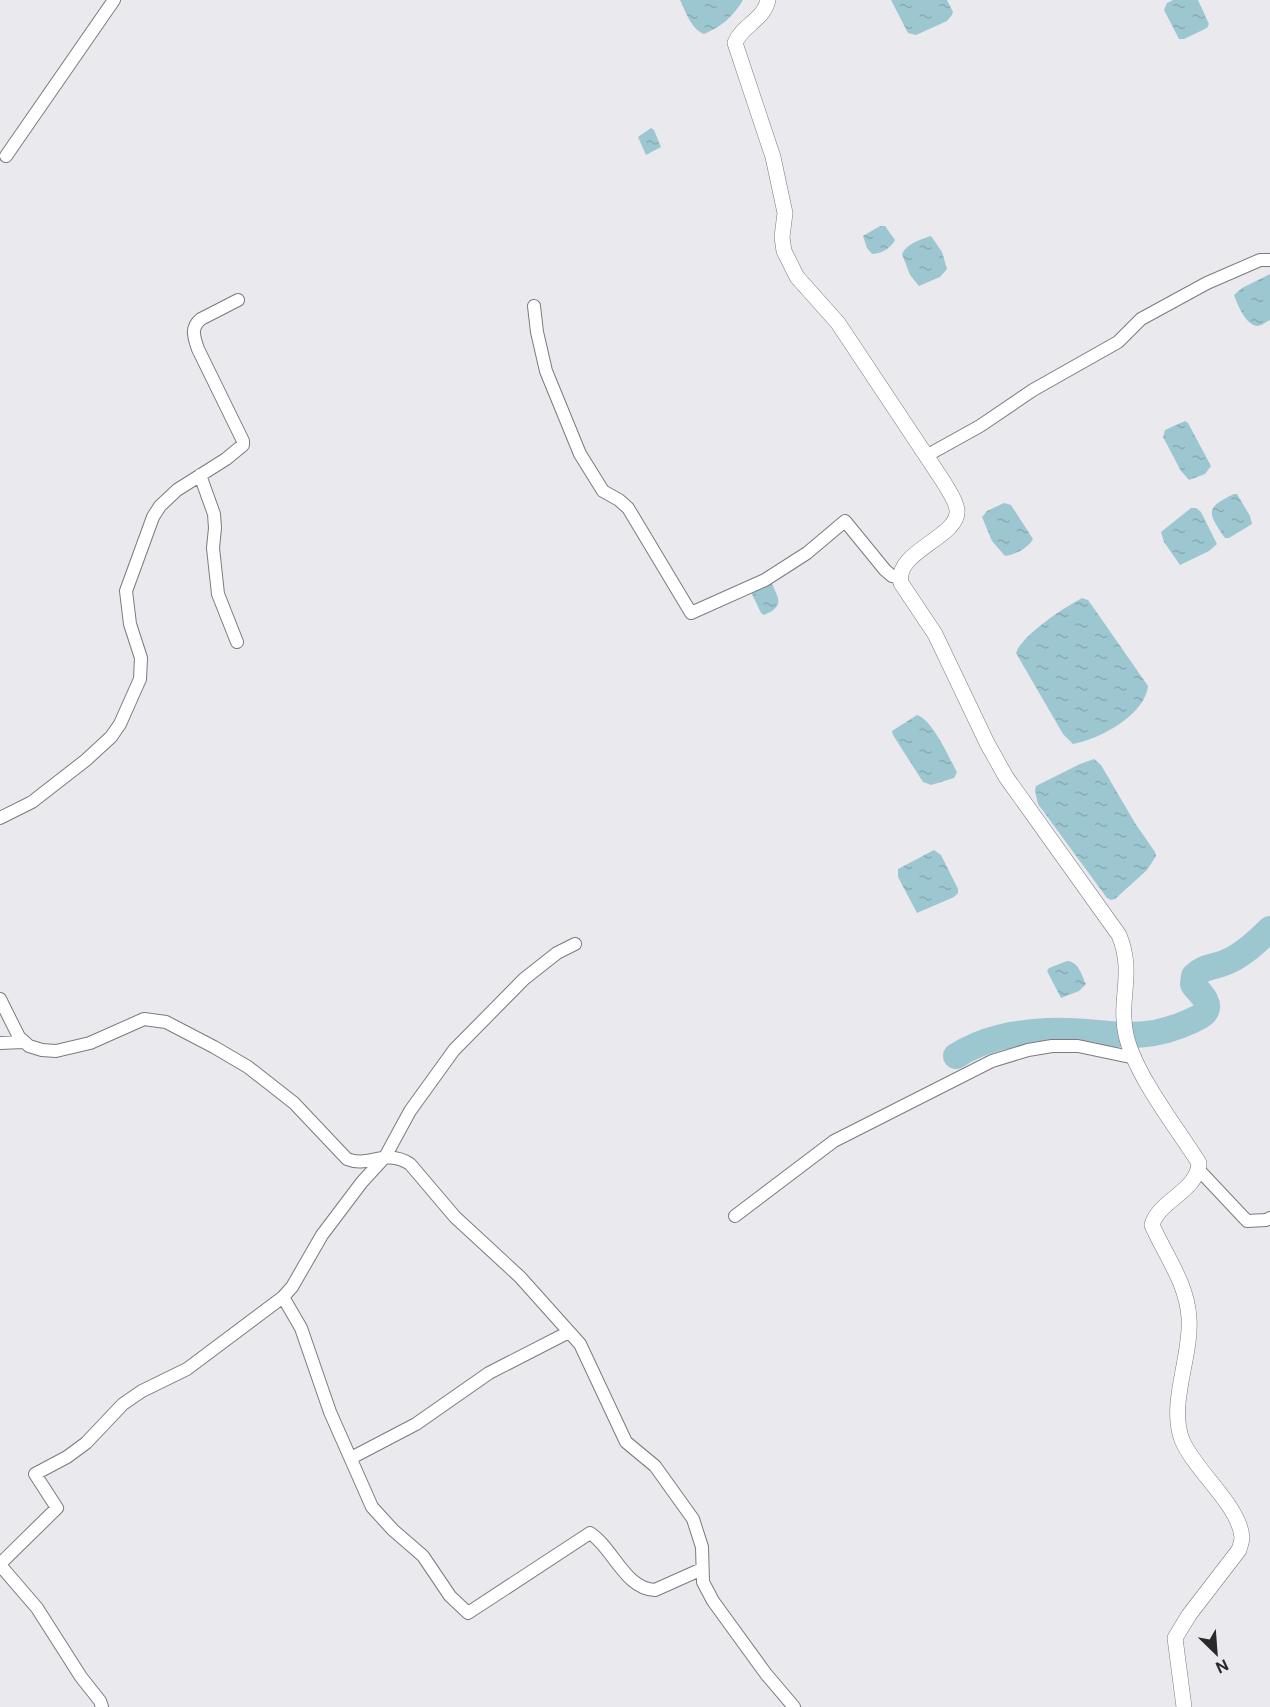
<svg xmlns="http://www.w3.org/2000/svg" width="1270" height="1707" font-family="'DM Sans',sans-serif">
<defs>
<pattern id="water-ripples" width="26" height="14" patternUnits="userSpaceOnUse" patternTransform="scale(1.5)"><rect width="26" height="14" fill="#9dc7d0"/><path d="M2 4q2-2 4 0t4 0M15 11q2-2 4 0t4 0" fill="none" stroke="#87abb3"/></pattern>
</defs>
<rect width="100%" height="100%" fill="#e9e9ee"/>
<path fill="url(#water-ripples)" d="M680 0H743C733 17 722 26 704 34 691 29 686 12 680 0Z
M891 0H947L953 12 952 15 947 21 916 35 908 33Z
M1173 0H1198L1209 24 1207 28 1184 39H1179L1164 10 1167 3Z
M651 128 654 130 661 147 646 155 638 137Z
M880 226H885L895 240C891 248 881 254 872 254L867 248 863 236Z
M931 236 942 252 947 269 940 277 919 286 910 275 902 254C906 244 921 239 931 236Z
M1270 274V320C1266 322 1261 326 1257 326 1246 325 1237 304 1234 295L1242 288Z
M1185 421 1188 423 1211 466 1205 474 1189 480 1181 471 1163 437 1165 430Z
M1234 494H1237L1250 516 1252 524 1229 538H1225C1208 513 1204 508 1234 494Z
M1004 503 1011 505 1033 539C1029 547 1014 556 1005 556L992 541 982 517 987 511Z
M1191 508H1196L1201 512 1217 544 1209 551 1180 565 1164 542 1161 532Z
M771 582C779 599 785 606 764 615L761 613 751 592Z
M1082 598 1088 600 1093 607 1148 686C1145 715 1100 739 1073 744L1063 734 1016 653C1022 635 1065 607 1082 598Z
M917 715C933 720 949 758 957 772L954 778 931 785 923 782 893 735 892 731Z
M1094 759 1101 765 1135 823 1155 852 1156 856 1147 870 1115 899 1111 900 1107 898 1038 804 1035 791 1036 786 1080 764Z
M934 850 941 855 958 889V893L954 897 917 913 898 877V869Z
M1067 961C1079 962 1081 974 1086 984L1079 991 1061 998 1047 971 1049 968Z"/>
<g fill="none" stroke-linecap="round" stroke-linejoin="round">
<path stroke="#9dc7d0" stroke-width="26" d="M956 1056C984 1038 1014 1033 1047 1031 1102 1028 1136 1047 1191 1021 1196 1018 1203 1017 1206 1011 1211 1001 1198 992 1193 984L1194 976C1204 966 1212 968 1224 963 1241 957 1257 942 1270 929"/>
<g stroke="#7b7b7f" stroke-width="14">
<path id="minor" d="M6 156 114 0
M534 306 537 332 546 371 580 454 603 491 619 500 628 508 691 613 765 580 807 553 845 521 885 570 892 576 900 578
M926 456 980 426 1033 390 1118 342 1141 319 1207 283 1260 260H1270
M200 475 214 514 215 528 213 548 218 594 237 642
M0 818 32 802 86 760 111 737 120 724 140 679 141 658 130 624 126 591 153 517 160 506 177 490 226 459 243 445V441L198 349C194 337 190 328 201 319L238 300
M0 999 19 1037 29 1046 42 1050 56 1051 90 1043 144 1019 166 1022 214 1047 248 1067 294 1103 347 1159C369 1168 384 1148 410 1164L455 1217 520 1277 580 1344 626 1442 655 1466 693 1519 702 1547 703 1582 713 1601 766 1674 794 1707
M0 1043 23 1042
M1199 1170 1247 1221 1266 1220 1270 1218
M735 1216 834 1141 992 1061 1028 1050 1052 1046H1078L1135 1058
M283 1297 301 1328 330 1412 372 1507 393 1530 423 1556 450 1596 468 1613 590 1533C613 1548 625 1589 655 1590L702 1569
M351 1458 416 1424 489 1373 569 1332
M0 1564 57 1508 35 1474 67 1457 86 1443 123 1404 142 1391 187 1369 283 1297 292 1287 322 1235 362 1182 385 1157 410 1111 454 1050 524 979 557 953 575 944
M0 1565 37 1608 81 1677 100 1701 102 1707"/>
</g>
<g stroke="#7b7b7f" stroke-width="16">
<path id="tertiary" d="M768 0C764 20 742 25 735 43L773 157 785 213 782 237 784 251 797 277 838 323 943 481C948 490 956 500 957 510 960 537 894 551 901 583L935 634 987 743 1006 777 1119 935C1135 974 1118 998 1126 1035 1135 1075 1177 1128 1199 1163 1198 1191 1159 1200 1152 1225 1165 1255 1187 1283 1189 1318 1192 1356 1168 1403 1182 1440 1195 1471 1239 1505 1242 1537 1242 1541 1240 1546 1239 1550L1189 1615 1175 1638 1184 1707"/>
</g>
<use href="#minor" stroke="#fff" stroke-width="12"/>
<use href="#tertiary" stroke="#fff" stroke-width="15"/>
</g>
<g transform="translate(1216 1653) rotate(155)" stroke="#e9e9ee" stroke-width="4.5" paint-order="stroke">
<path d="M0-4.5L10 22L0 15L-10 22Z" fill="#29292b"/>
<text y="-9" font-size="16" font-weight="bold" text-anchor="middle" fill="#29292b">N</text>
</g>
</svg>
